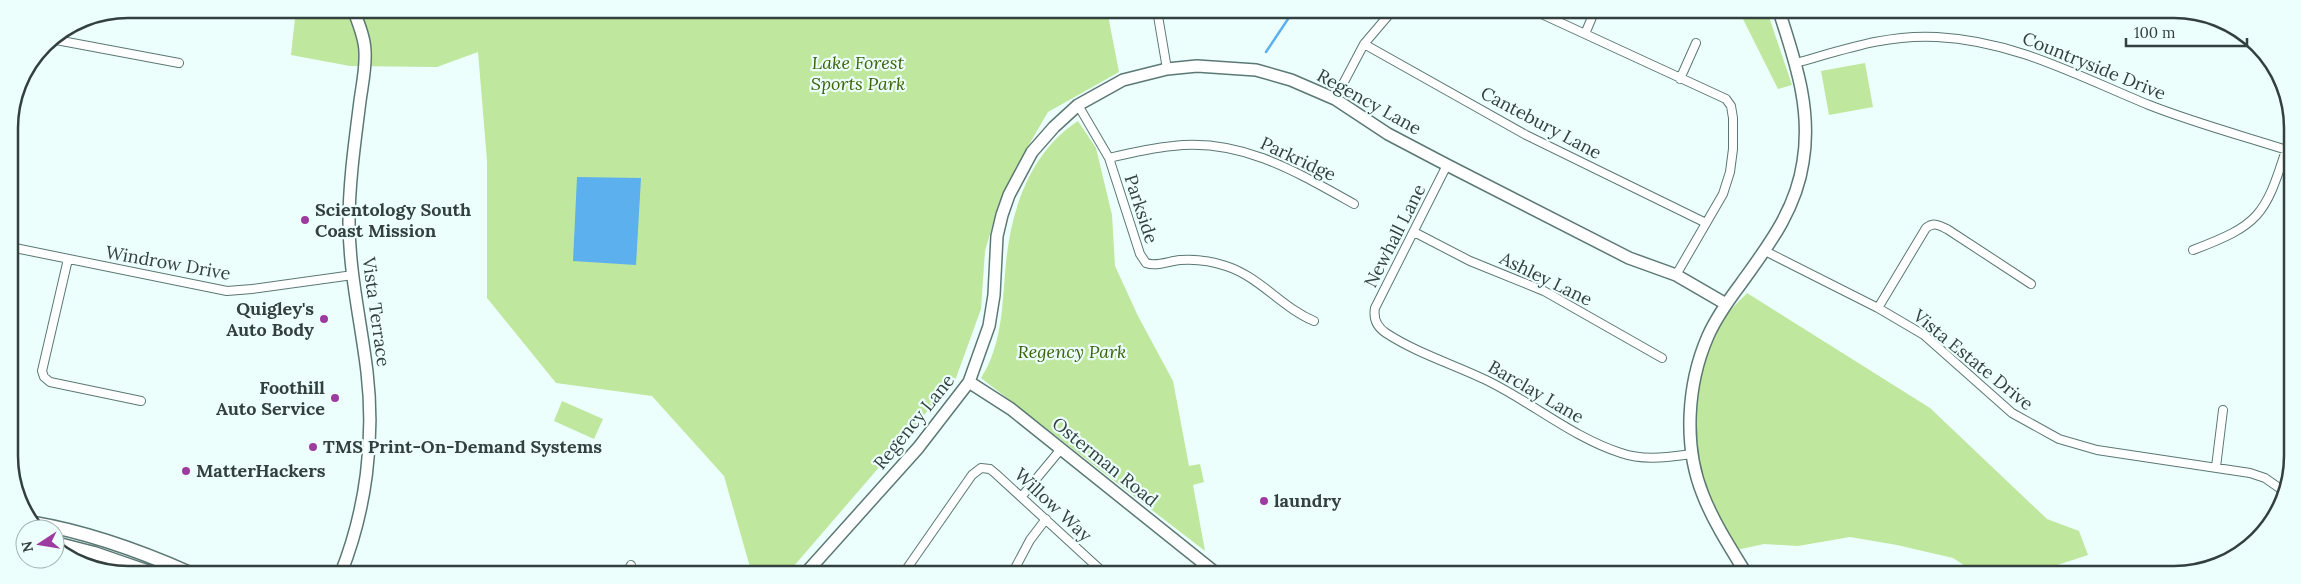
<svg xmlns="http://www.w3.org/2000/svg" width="2301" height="584" font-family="Lora,serif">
<rect width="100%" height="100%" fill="#ecfffc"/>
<path fill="#bfe79d" d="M296 9 1107 10 1119 72 1048 112 1016 167 999 203 985 251 981 309 956 378 787 574H752L724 476 652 396 556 383 487 298V161L478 52 437 67 350 66 291 55Z
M1739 11H1767L1792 85 1778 89Z
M1865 63 1873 107 1829 115 1821 71Z
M1078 121 1096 148 1112 215 1115 266 1138 316 1173 381 1189 466 1200 464 1204 482 1193 485 1205 551 981 378C1003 344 1002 303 1006 263 1011 209 1031 151 1078 121Z
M1747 293 1930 408 2047 519 2079 531 2088 555 2042 570 2039 575H1979L1953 558 1897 545 1850 537 1798 546 1764 544 1732 551 1695 469 1692 396 1711 330Z
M562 401 603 419 594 439 554 421Z"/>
<path fill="#5cb0ee" d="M577 177 641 178 636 265 573 261Z"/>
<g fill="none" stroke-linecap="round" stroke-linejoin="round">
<path stroke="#5cb0ee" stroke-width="2.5" d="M1266 52 1294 10"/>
<g stroke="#5b7874" stroke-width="10">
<path id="street" d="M1157 10 1167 69
M1533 10 1726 99 1731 106 1733 118V149L1730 172 1723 194 1676 275
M1585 34 1595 10
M51 39 179 63
M1364 44 1526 135 1706 223
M1796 63C1843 50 1887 34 1937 37 2015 41 2078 76 2149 105 2195 123 2243 136 2290 151
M1680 79 1696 43
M1335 99 1364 44 1393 10
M1078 105 1109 158 1140 254 1146 263C1156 267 1169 261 1180 260 1195 259 1212 261 1226 266 1260 277 1281 307 1314 321
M1109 158C1130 153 1151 148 1173 146 1241 138 1297 172 1354 204
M1447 165 1375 308C1373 319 1377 327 1386 333 1418 354 1456 365 1490 382 1534 404 1574 438 1621 453 1644 461 1668 457 1692 454
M1414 232 1470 261 1544 291 1662 358
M10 247 227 291 252 289 353 275
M2193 250C2259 225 2265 216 2286 150
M1765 251 1878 308 1924 335 2012 413 2059 439 2097 450 2250 473 2265 478 2285 492
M68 259 42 371 44 377 50 382 141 401
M1878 308 1926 228C1934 222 1938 225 1947 229L2031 284
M2216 467 2223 410
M1022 496 1061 449
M627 573 631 565
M903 574 972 475 981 468 990 469 996 474 1105 574
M1012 574 1030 540 1046 519
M1882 575 1883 574"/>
</g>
<g stroke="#5b7874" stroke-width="14">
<path id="secondary" d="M969 382 1011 409 1217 574
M341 573C366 510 375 440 367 372 361 322 349 272 349 222 349 182 355 141 360 101 362 86 366 68 365 52 365 38 358 22 353 9
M805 574 918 448 969 382 989 326 994 295 997 236 1002 215 1009 195 1032 152 1054 127 1078 105 1123 80 1167 69 1197 66 1256 70 1291 80 1335 99 1388 134 1447 165 1629 258 1676 275 1726 304
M1747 575C1731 549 1714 523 1703 495 1683 446 1687 384 1708 336 1716 318 1728 301 1740 285 1768 246 1796 210 1803 162 1812 108 1795 61 1779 11"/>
</g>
<g stroke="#5b7874" stroke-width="15">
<path id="primary" d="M34 523C88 532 140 551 190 573
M55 543 94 553 152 573"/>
</g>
<use href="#street" stroke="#fff" stroke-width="8"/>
<use href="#secondary" stroke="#fff" stroke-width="11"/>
<use href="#primary" stroke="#fff" stroke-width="12"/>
</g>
<g fill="#9e3ba1" stroke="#ecfffc" stroke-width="2">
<circle cx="305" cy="220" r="5"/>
<circle cx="324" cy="319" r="5"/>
<circle cx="335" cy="398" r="5"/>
<circle cx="313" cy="447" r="5"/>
<circle cx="186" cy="471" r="5"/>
<circle cx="1264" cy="501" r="5"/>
</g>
<g text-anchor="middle" stroke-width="4.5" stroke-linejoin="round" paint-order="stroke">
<g font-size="18" font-style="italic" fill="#3d6407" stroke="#ecfffc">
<text x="858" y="69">Lake Forest<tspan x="858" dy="21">Sports Park</tspan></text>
<text x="1072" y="358">Regency Park</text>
</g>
<g font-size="18" fill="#33403e" stroke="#ecfffc">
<text transform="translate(2094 66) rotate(22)" y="6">Countryside Drive</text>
<text transform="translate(1369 102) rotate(29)" y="6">Regency Lane</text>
<text transform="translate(1541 123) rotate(28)" y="6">Cantebury Lane</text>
<text transform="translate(1298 159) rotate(25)" y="6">Parkridge</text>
<text transform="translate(1141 209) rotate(72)" y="6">Parkside</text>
<text transform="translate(1395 236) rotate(-63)" y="6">Newhall Lane</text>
<text transform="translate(168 263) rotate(10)" y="6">Windrow Drive</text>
<text transform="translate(1546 279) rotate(26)" y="6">Ashley Lane</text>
<text transform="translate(376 312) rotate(82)" y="6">Vista Terrace</text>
<text transform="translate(1973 360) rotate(39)" y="6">Vista Estate Drive</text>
<text transform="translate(1536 392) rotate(30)" y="6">Barclay Lane</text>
<text transform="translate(914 422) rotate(-51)" y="6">Regency Lane</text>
<text transform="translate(1105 462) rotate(39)" y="6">Osterman Road</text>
<text transform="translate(1053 505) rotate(43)" y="6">Willow Way</text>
</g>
<g font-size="18" font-weight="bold" fill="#33403e" stroke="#ecfffc" text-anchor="start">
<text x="315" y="216">Scientology South<tspan x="315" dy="21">Coast Mission</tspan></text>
<text x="314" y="315" text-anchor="end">Quigley's<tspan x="314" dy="21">Auto Body</tspan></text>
<text x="325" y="394" text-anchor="end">Foothill<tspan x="325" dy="21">Auto Service</tspan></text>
<text x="323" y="453">TMS Print-On-Demand Systems</text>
<text x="196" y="477">MatterHackers</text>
<text x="1274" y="507">laundry</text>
</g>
</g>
<path d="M0 0H2301V584H0ZM128 18H2174A110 110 0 0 1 2284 128V456A110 110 0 0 1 2174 566H128A110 110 0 0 1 18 456V128A110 110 0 0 1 128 18Z" fill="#ecfffc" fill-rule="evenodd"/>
<path fill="none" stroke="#33403e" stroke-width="2.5" d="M128 18H2174A110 110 0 0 1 2284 128V456A110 110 0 0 1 2174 566H128A110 110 0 0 1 18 456V128A110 110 0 0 1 128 18Z"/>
<g transform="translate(40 544) rotate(258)"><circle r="24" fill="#ecfffc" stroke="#a2b3b0"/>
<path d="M0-4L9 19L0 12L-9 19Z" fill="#9e3ba1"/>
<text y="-8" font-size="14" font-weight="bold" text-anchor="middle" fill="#33403e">N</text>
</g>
<path d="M2126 38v8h121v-8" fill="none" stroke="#33403e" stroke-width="2.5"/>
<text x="2134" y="38" font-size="15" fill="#33403e" stroke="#ecfffc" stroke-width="4" paint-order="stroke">100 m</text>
</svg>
